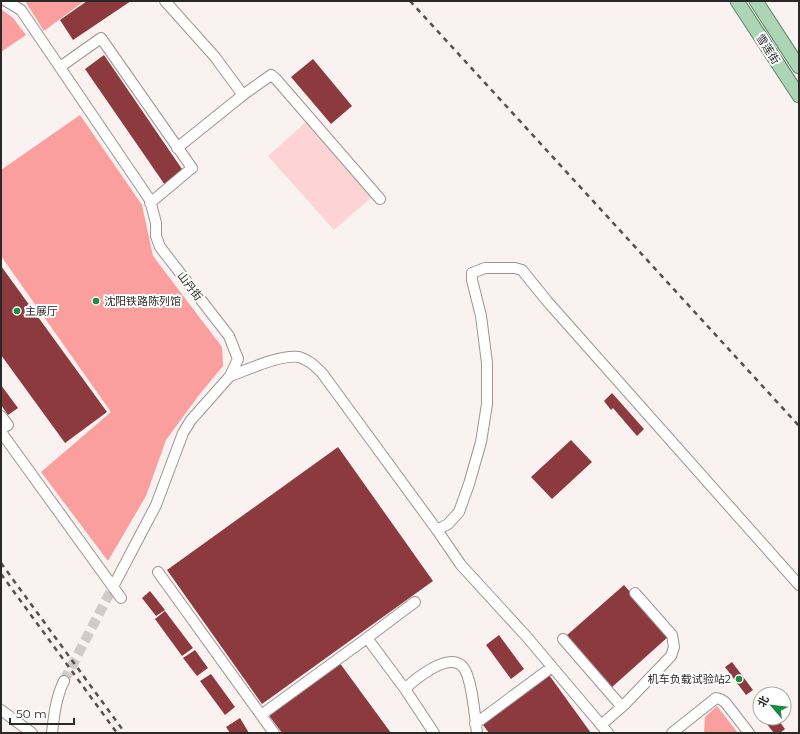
<svg xmlns="http://www.w3.org/2000/svg" width="800" height="734" font-family="Montserrat,'Noto Sans SC',sans-serif">
<rect width="100%" height="100%" fill="#faf2f1"/>
<path fill="#fed3d3" d="M306 122 373 196 334 230 268 156Z"/>
<path fill="#fb9e9e" d="M25 1H84L44 31Z
M1 9 13 18 26 35 1 52Z
M80 115 142 205 153 256 222 347 223 366 199 395 166 440 146 496 108 561 41 472 111 412 1 256V170Z
M717 706 738 733H704L705 717Z"/>
<path fill="#8c3a3e" d="M87 1H131L73 40 60 20Z
M104 55 184 172 165 185 85 69Z
M313 59 352 106 331 124 291 77Z
M1 266 107 412 65 443 1 355Z
M1 385 18 408 8 415 1 405Z
M612 393 644 429 637 436 613 408 611 410 604 401Z
M571 440 592 462 552 499 531 477Z
M338 447 433 581 262 704 167 570Z
M624 585 669 636 611 688 566 636Z
M150 591 165 610 156 616 142 598Z
M165 611 193 648 182 656 155 619Z
M499 635 524 669 511 679 486 645Z
M195 650 208 668 197 676 183 658Z
M339 662 391 733H282L268 714Z
M732 662 753 690 746 695 725 667Z
M211 674 235 707 225 715 200 681Z
M549 675 591 733H489L483 725Z
M240 718 249 733H230L226 727Z
M762 718H777L785 729 780 733H774Z"/>
<g fill="none" stroke-linecap="round" stroke-linejoin="round">
<path stroke="#d1cac9" stroke-width="10" stroke-dasharray="10 5" stroke-linecap="butt" d="M64 681 115 583"/>
<g stroke="#9d9595" stroke-width="12">
<path id="minor" d="M6 1 21 10 150 200 156 223V236L160 247 229 336 238 359 230 376 191 420 183 433 156 505 115 583
M165 1 215 57 243 95 177 148
M60 67 101 38 192 168 150 203
M243 95 271 75 276 79 380 199
M230 376C247 370 281 354 299 357 309 360 315 366 322 373L437 530 461 565 526 636 608 733
M1 416 8 425 1 429
M1 432 121 598
M437 530 448 524 459 512 469 484 481 442 487 404V363L481 316 472 280V273L485 268H515L522 270 547 301 799 585
M158 572 274 733
M367 638 415 602
M563 639 622 707
M405 689C415 679 449 651 463 667 472 677 475 718 477 733
M1 710 32 733
M261 715 367 638 405 689 434 733
M475 724 552 667
M601 725 624 705 671 656 674 647 672 635 635 593
M52 733C54 715 56 697 64 681
M672 733 716 698 720 699 725 702 749 733"/>
</g>
<g stroke="#5b8664" stroke-width="15">
<path id="major" d="M737 1 799 96
M756 1 799 67"/>
</g>
<use href="#minor" stroke="#fff" stroke-width="10"/>
<use href="#major" stroke="#acd5b5" stroke-width="13"/>
<path stroke="#545050" stroke-width="2.5" stroke-dasharray="5 5" stroke-linecap="butt" d="M410 1 799 426
M1 563 125 733
M1 574 117 733"/>
</g>
<g fill="#1b8c44" stroke="#fff" stroke-width="1.5">
<circle cx="96" cy="301" r="4"/>
<circle cx="17" cy="311" r="4"/>
<circle cx="739" cy="679" r="4"/>
</g>
<g text-anchor="middle" stroke-width="4" stroke-linejoin="round" paint-order="stroke">
<g font-size="11" fill="#2b2828" stroke="#fff">
<text transform="translate(768 49) rotate(57)" y="4">雪莲街</text>
<text transform="translate(190 286) rotate(52)" y="4">山丹街</text>
</g>
<g font-size="11" fill="#2b2828" stroke="#fff" text-anchor="start">
<text x="104" y="305">沈阳铁路陈列馆</text>
<text x="25" y="315">主展厅</text>
<text x="731" y="683" text-anchor="end">机车负载试验站2</text>
</g>
</g>
<rect width="800" height="734" fill="none" stroke="#2b2828" stroke-width="4"/>
<g transform="translate(772 706) rotate(298)"><circle r="19" fill="#ffffff" stroke="#aaa9a9"/>
<path d="M0-3L7 15L0 10L-7 15Z" fill="#1b8c44"/>
<text y="-6" font-size="11" font-weight="bold" text-anchor="middle" fill="#2b2828">北</text>
</g>
<path d="M10 718v6h64v-6" fill="none" stroke="#2b2828" stroke-width="2"/>
<text x="16" y="718" font-size="12" fill="#2b2828" stroke="#ffffff" stroke-width="3" paint-order="stroke">50 m</text>
</svg>
